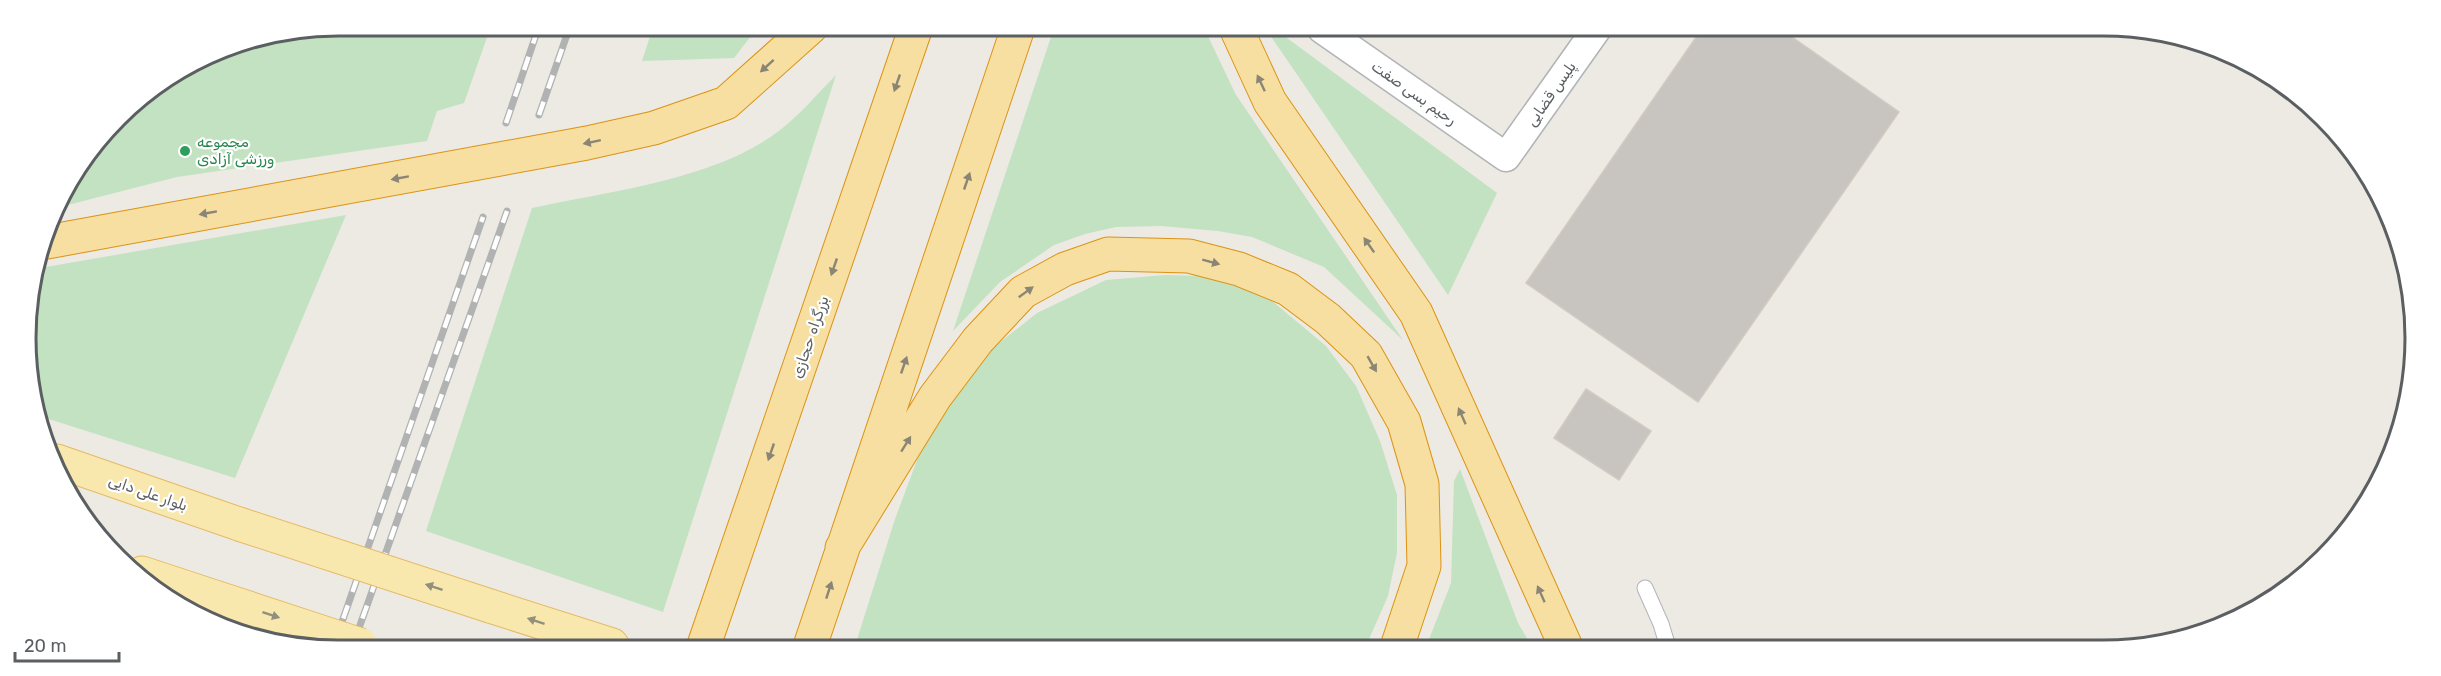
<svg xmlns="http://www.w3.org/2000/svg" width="2441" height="676" font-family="Rubik,Cairo,sans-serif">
<rect width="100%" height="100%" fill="#eceae3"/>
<path fill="#c3e2c1" d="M338 26H491L464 103 437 111 427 141 177 177 56 208 58 199 132 103 219 49Z
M653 27H758L734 58 642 61Z
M1054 28H1204L1236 95 1403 340 1324 267 1252 237 1218 231 1161 226 1116 227 1085 234 1054 245 1000 282 953 331Z
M1270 29H1284L1287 38 1497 193 1448 295 1272 38Z
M836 75 663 612 426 531 532 208C609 191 716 180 780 130 800 115 818 93 836 75Z
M346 215 235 478 36 415 26 317 40 268Z
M1165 275 1203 276 1266 296 1326 346 1356 386 1380 441 1397 495V553L1388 596 1366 646H855L895 519 919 455 969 367 1037 313 1106 280Z
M1460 469 1518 623 1532 647H1426L1451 583 1454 481Z"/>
<path fill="#c8c5c0" stroke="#d1cbc2" stroke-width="1.5" d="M1701 30H1782L1899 112 1698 402 1526 283Z
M1586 389 1651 431 1619 480 1554 438Z"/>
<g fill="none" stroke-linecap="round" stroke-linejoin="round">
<g stroke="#b0b4b7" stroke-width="17">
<path id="service" d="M1645 588 1661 624 1668 647"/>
</g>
<g stroke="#b0b4b7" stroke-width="31">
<path id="minor" d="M1322 29 1506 157 1596 30"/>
</g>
<g stroke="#e5ba64" stroke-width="35">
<path id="primary" d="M57 461 239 524
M142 573 215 597
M490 606 612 645"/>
</g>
<g stroke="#dc9314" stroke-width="35">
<path id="trunk" d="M1236 28 1270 102 1416 313 1566 647
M47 242 587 143 654 128 726 103 811 27
M842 548 935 397 978 340 1023 292 1065 269 1108 254 1189 256 1239 269 1288 289 1328 319 1366 355 1404 422 1422 484 1424 566 1397 647
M704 645 916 27
M810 646 1018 28"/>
</g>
<use href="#service" stroke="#fff" stroke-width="15"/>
<use href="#minor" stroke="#fff" stroke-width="28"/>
<use href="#primary" stroke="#f8e8ad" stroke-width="33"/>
<use href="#trunk" stroke="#f6dfa0" stroke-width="33"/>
<g stroke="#b1b2b2" stroke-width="7">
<path id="rail" d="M539 115 570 26
M506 123 539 26
M334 645 483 217
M353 645 507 211"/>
</g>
<use href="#rail" stroke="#fff" stroke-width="4.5" stroke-dasharray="14" stroke-linecap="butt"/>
<g stroke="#e5ba64" stroke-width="35" stroke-linecap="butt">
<path id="primary-bridge" d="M239 524 490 606
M215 597 361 645"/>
</g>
<use href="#primary-bridge" stroke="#f8e8ad" stroke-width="33"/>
</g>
<defs><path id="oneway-solid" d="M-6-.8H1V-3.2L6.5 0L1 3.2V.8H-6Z" transform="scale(1.5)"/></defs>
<g fill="#8a8575">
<use href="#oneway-solid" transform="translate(767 66) rotate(138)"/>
<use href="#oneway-solid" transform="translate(897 83) rotate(109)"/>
<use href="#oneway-solid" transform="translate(1261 83) rotate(-115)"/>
<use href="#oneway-solid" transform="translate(592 142) rotate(168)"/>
<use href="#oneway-solid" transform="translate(400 178) rotate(170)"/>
<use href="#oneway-solid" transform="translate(967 181) rotate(-71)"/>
<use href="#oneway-solid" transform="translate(208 213) rotate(170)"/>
<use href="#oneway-solid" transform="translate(1369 245) rotate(-125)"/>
<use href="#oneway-solid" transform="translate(1211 262) rotate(15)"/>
<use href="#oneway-solid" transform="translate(834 267) rotate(109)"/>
<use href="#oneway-solid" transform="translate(1026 292) rotate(-36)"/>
<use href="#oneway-solid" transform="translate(1372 364) rotate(60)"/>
<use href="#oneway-solid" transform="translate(904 365) rotate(-71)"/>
<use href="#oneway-solid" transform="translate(1462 416) rotate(-114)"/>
<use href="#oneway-solid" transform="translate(906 444) rotate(-58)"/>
<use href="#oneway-solid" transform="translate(771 452) rotate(109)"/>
<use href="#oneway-solid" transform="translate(829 590) rotate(-72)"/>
<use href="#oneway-solid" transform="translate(1541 594) rotate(-114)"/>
</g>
<g fill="#928f7c">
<use href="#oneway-solid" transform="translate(434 587) rotate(-162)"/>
<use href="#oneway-solid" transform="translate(271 615) rotate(18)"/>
<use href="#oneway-solid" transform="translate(536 621) rotate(-162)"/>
</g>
<circle fill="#2e9e5b" stroke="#fff" stroke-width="2" cx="185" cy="151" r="6"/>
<g text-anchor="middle" stroke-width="4.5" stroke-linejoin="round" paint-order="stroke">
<g font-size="15" fill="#5b5f62" stroke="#fff">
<text transform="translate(1414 93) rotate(35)" y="5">رحیم بسی صفت</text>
<text transform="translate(1551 94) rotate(-55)" y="5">پلیس قضایی</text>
<text transform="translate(810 337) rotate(-71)" y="5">بزرگراه حجازی</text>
<text transform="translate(148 493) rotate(19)" y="5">بلوار علی دایی</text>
</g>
<g font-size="15" fill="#27864d" stroke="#fff" text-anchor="start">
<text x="197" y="147">مجموعه<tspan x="197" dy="17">ورزشی آزادی</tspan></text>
</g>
</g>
<path d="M0 0H2441V676H0ZM338 36H2103A302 302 0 0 1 2405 338V338A302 302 0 0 1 2103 640H338A302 302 0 0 1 36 338V338A302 302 0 0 1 338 36Z" fill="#fff" fill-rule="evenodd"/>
<path fill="none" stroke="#5b5f62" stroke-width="3" d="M338 36H2103A302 302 0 0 1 2405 338V338A302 302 0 0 1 2103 640H338A302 302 0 0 1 36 338V338A302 302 0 0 1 338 36Z"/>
<path d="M15 652v9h104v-9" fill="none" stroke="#5b5f62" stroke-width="3"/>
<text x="24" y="652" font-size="18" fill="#5b5f62" stroke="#ffffff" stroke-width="4.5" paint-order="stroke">20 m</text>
</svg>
